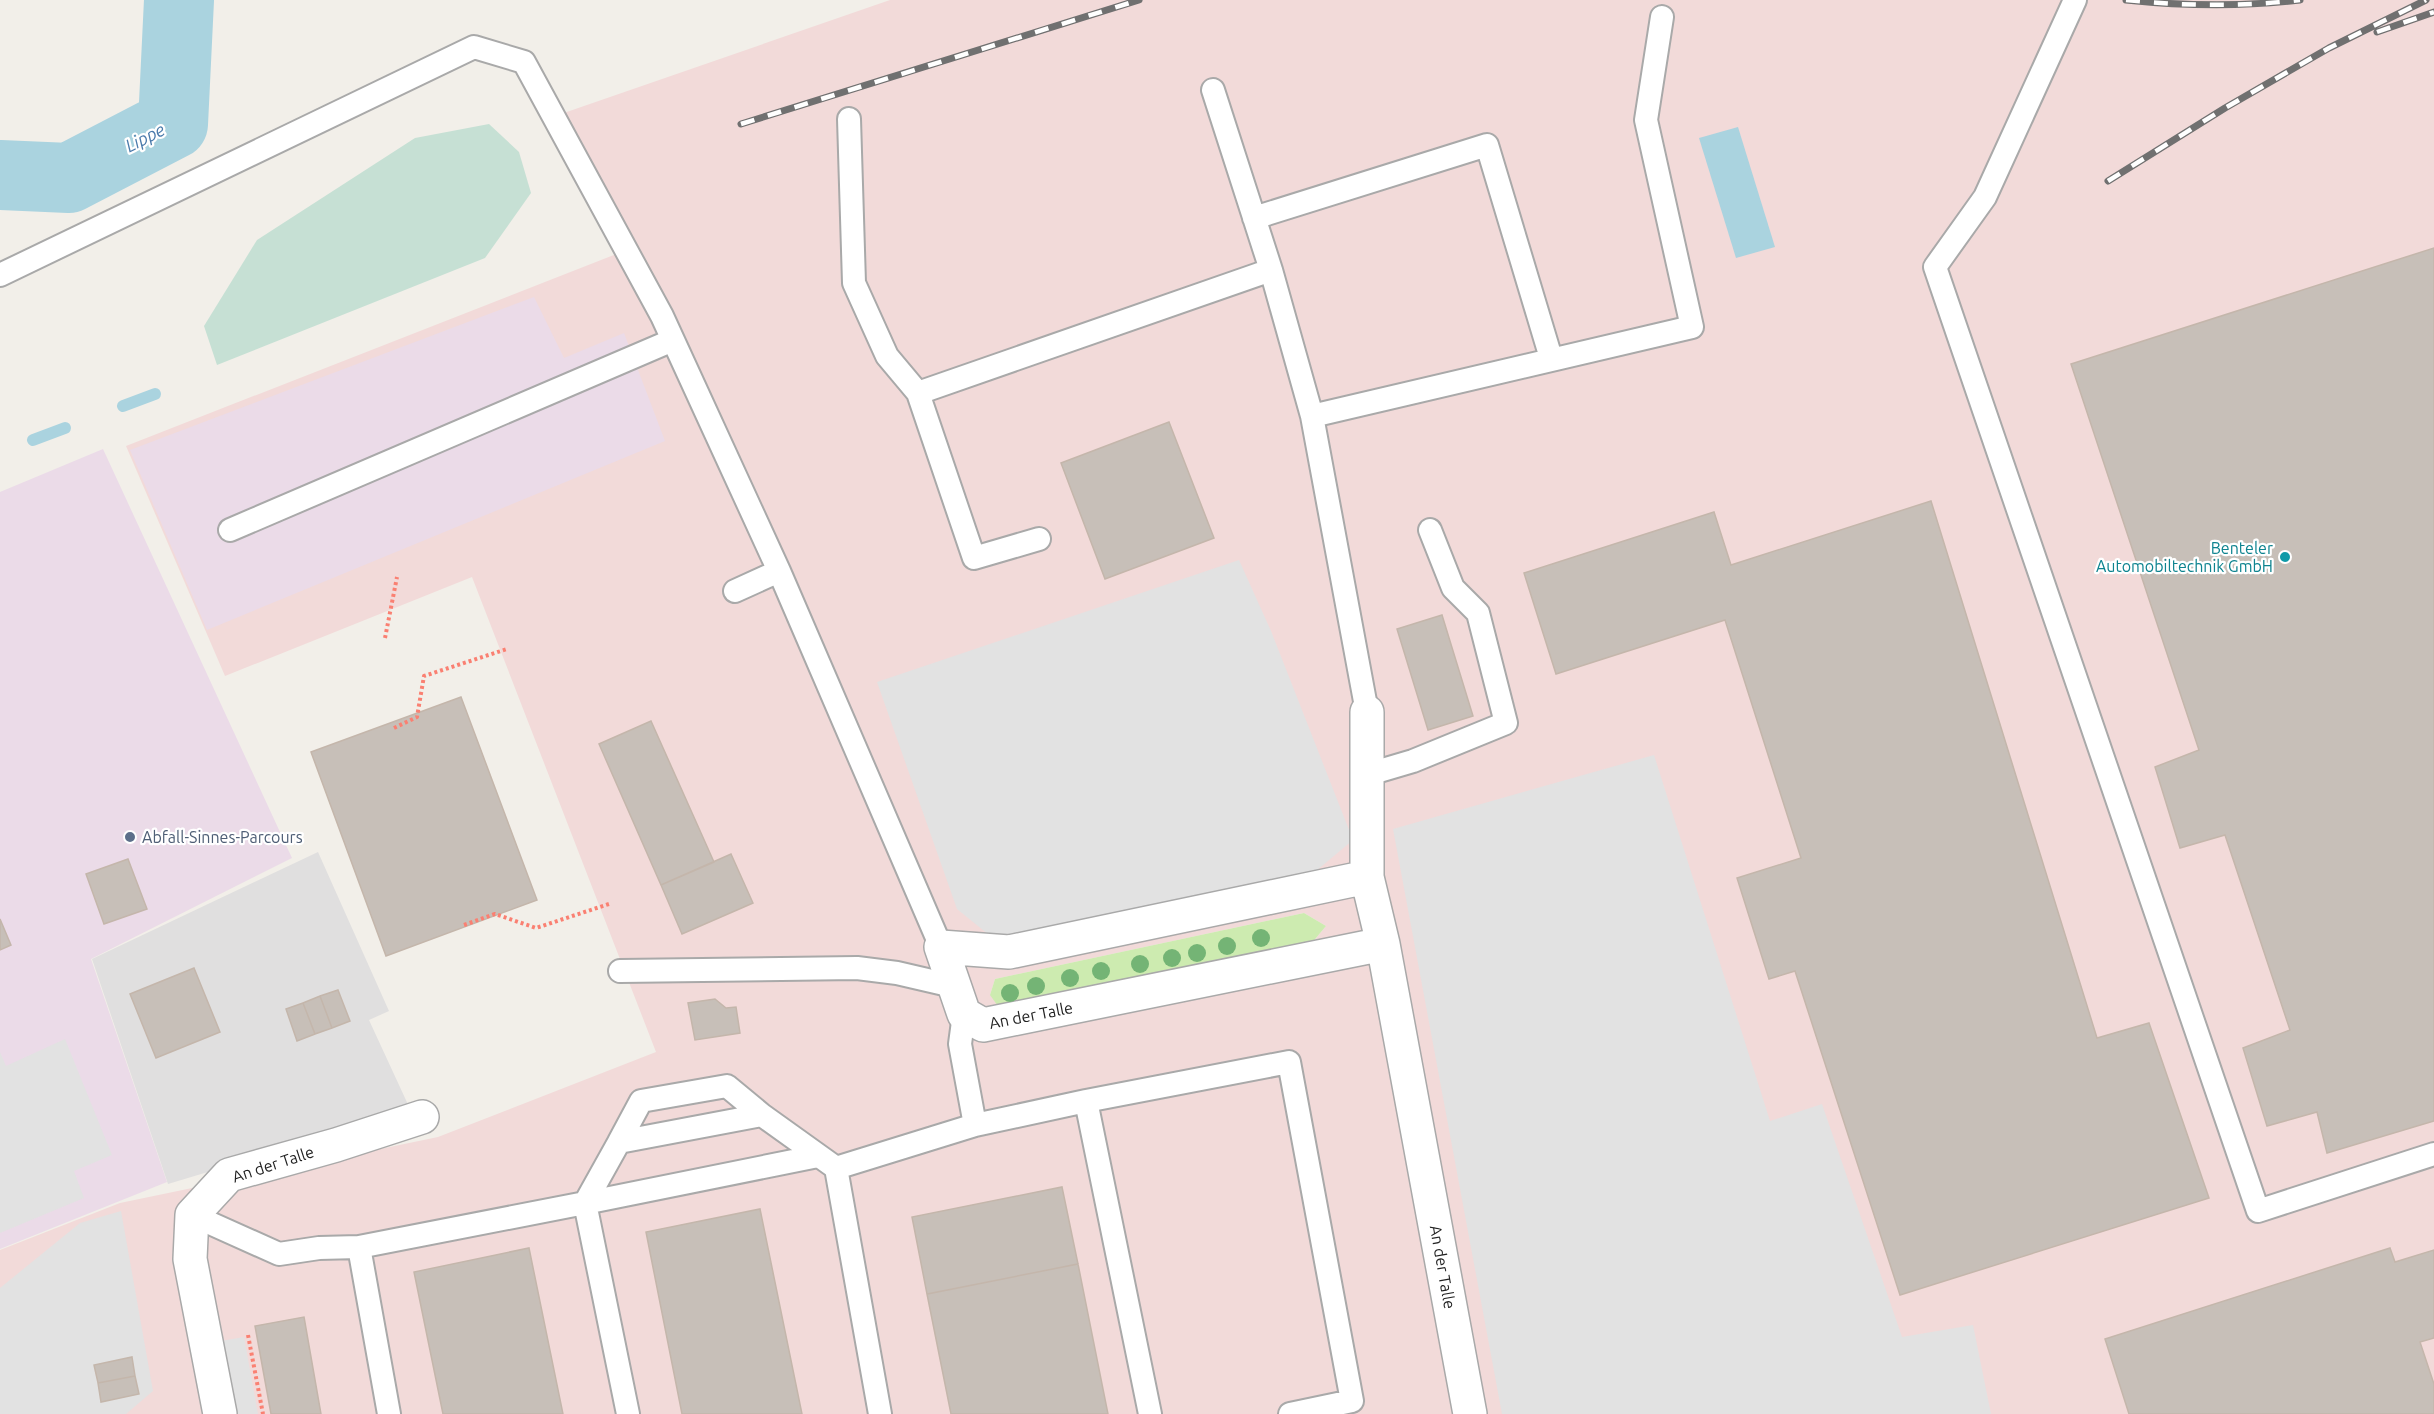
<svg xmlns="http://www.w3.org/2000/svg" width="2434" height="1414" font-family="Ubuntu,sans-serif">
<rect width="100%" height="100%" fill="#f2efe9"/>
<path fill="#e0dfdf" d="M318 852 389 1011 369 1020 411 1111 168 1184 92 959Z"/>
<path fill="#f2dad9" fill-rule="evenodd" d="M890 0H2434V1414H0V1250L120 1203 438 1137 656 1052 472 577 225 676 126 446 624 251 558 115ZM1304 913 1326 926 1311 944 990 995 995 979Z"/>
<path fill="#ebdbe8" d="M534 297 564 358 624 333 665 441 207 630 130 450Z
M103 449 292 858 91 959 167 1182 0 1249V492Z"/>
<path fill="#cdebb0" d="M1304 913 1326 926 1311 944 1000 1009 990 995 995 979Z"/>
<path fill="#c6e0d4" d="M489 124 519 152 531 193 485 258 217 365 204 326 257 240 415 138Z"/>
<path fill="#e2e2e2" d="M1239 560 1271 631 1353 840 1310 876 994 939 957 909 877 682Z
M1654 755 1770 1121 1822 1104 1902 1337 1973 1325 1991 1414H1502L1393 829Z
M65 1039 112 1155 74 1171 84 1198 0 1233V1052L6 1066Z
M121 1211 153 1391 126 1414H0V1288L80 1223Z
M244 1337 258 1414H234L221 1341Z"/>
<path fill="#aad3df" d="M1738 127 1775 247 1736 258 1699 138Z"/>
<g fill="none" stroke-linecap="round" stroke-linejoin="round">
<path stroke="#aad3df" stroke-width="12" d="M123 406 155 394
M33 440 65 428"/>
<path stroke="#aad3df" stroke-width="70" d="M0 175 69 178 173 124 179 0"/>
</g>
<path fill="#c7bfb8" stroke="#c4b6ab" stroke-width="1.5" d="M2434 248V1121L2327 1153 2317 1112 2267 1126 2243 1048 2290 1030 2225 835 2180 848 2155 767 2199 750 2071 364Z
M1169 422 1214 538 1105 579 1061 463Z
M1931 501 2097 1038 2149 1023 2209 1198 1900 1295 1795 971 1769 979 1737 878 1801 858 1725 620 1556 674 1524 573 1714 512 1731 565Z
M1442 615 1473 716 1428 730 1397 629Z
M461 697 537 900 386 956 311 752Z
M651 721 714 862 661 885 599 744Z
M731 854 753 903 682 934 661 885Z
M128 859 147 909 104 924 86 874Z
M0 919 11 945 0 950Z
M194 968 220 1032 156 1058 130 994Z
M338 990 350 1021 332 1028 320 996Z
M320 996 332 1028 315 1034 303 1003Z
M715 999 726 1008 736 1007 740 1033 695 1040 688 1003Z
M303 1003 315 1034 297 1041 286 1009Z
M1062 1187 1078 1264 927 1294 912 1217Z
M760 1209 802 1414H682L646 1232Z
M529 1248 563 1414H443L414 1272Z
M2390 1248 2395 1262 2434 1250V1338L2420 1342 2434 1384V1414H2129L2105 1339Z
M1078 1264 1108 1414H951L927 1294Z
M304 1317 321 1414H271L255 1326Z
M132 1357 135 1376 98 1383 94 1365Z
M135 1376 139 1394 101 1402 98 1383Z"/>
<g fill="none" stroke-linecap="round" stroke-linejoin="round">
<g stroke="#a9a9a9" stroke-width="26">
<path id="service" d="M2075 0 1985 197 1935 267 2258 1211 2434 1154
M1213 90 1271 270 1312 416 1367 712
M849 119 854 283 887 356 918 393
M1254 218 1487 145 1551 358
M0 275 474 47 524 62 662 316 779 571 941 947
M1312 416 1692 327 1646 120 1662 17
M230 530 673 340
M1039 539 974 558 918 393 1271 270
M735 591 779 571
M1369 774 1413 761 1506 723 1478 613 1453 588 1430 530
M620 971 857 968 897 973 953 986
M964 1014 960 1044 975 1125
M1086 1101 1289 1062 1352 1401 1290 1414
M619 1142 641 1101 727 1086 762 1115
M836 1168 880 1414
M192 1215 279 1254 319 1248 359 1247
M389 1414 359 1247 585 1203 619 1142 762 1115 836 1168 975 1125 1086 1101 1150 1414
M628 1414 585 1203 818 1156"/>
</g>
<g stroke="#a9a9a9" stroke-width="36">
<path id="minor" d="M1367 712V877L1383 944 1470 1414
M1367 877 1009 952 941 947 964 1014 983 1025 1383 944
M220 1414 190 1259 192 1215 229 1175 336 1145 422 1117"/>
</g>
<path stroke="#fa8072" stroke-width="4" stroke-dasharray="3 3" stroke-linecap="butt" d="M385 638 397 577
M394 728 417 717 424 676 507 649
M464 925 495 914 536 928 609 904
M248 1335 263 1414"/>
<use href="#service" stroke="#fff" stroke-width="22"/>
<use href="#minor" stroke="#fff" stroke-width="33"/>
<g stroke="#707070" stroke-width="7">
<path id="rail" d="M2126 0C2184 6 2242 7 2300 0
M2377 32 2434 12
M741 124 1139 0
M2108 181 2225 108 2329 48 2426 0"/>
</g>
<use href="#rail" stroke="#fff" stroke-width="4.5" stroke-dasharray="14" stroke-linecap="butt"/>
</g>
<g fill="#74b475">
<circle cx="1261" cy="938" r="9"/>
<circle cx="1227" cy="946" r="9"/>
<circle cx="1197" cy="953" r="9"/>
<circle cx="1172" cy="958" r="9"/>
<circle cx="1140" cy="964" r="9"/>
<circle cx="1101" cy="971" r="9"/>
<circle cx="1070" cy="978" r="9"/>
<circle cx="1036" cy="986" r="9"/>
<circle cx="1010" cy="993" r="9"/>
</g>
<circle fill="#0f9aa8" stroke="#fff" stroke-width="2" cx="2285" cy="557" r="6"/>
<circle fill="#5c6f8a" stroke="#fff" stroke-width="2" cx="130" cy="837" r="6"/>
<g text-anchor="middle" stroke-width="4.5" stroke-linejoin="round" paint-order="stroke">
<g font-size="16" fill="#0d838f" stroke="#fff" text-anchor="end">
<text x="2273" y="554">Benteler<tspan x="2273" dy="18">Automobiltechnik GmbH</tspan></text>
</g>
<g font-size="16" fill="#4e5e75" stroke="#fff" text-anchor="start">
<text x="142" y="843">Abfall-Sinnes-Parcours</text>
</g>
<g font-size="16" fill="#222" stroke="#fff">
<text transform="translate(1031 1015) rotate(-11)" y="6">An der Talle</text>
<text transform="translate(273 1164) rotate(-18)" y="6">An der Talle</text>
<text transform="translate(1443 1267) rotate(80)" y="6">An der Talle</text>
</g>
<g font-size="18" font-style="italic" fill="#4a7aab" stroke="#fff">
<text transform="translate(145 138) rotate(-27)" y="6">Lippe</text>
</g>
</g>
</svg>
